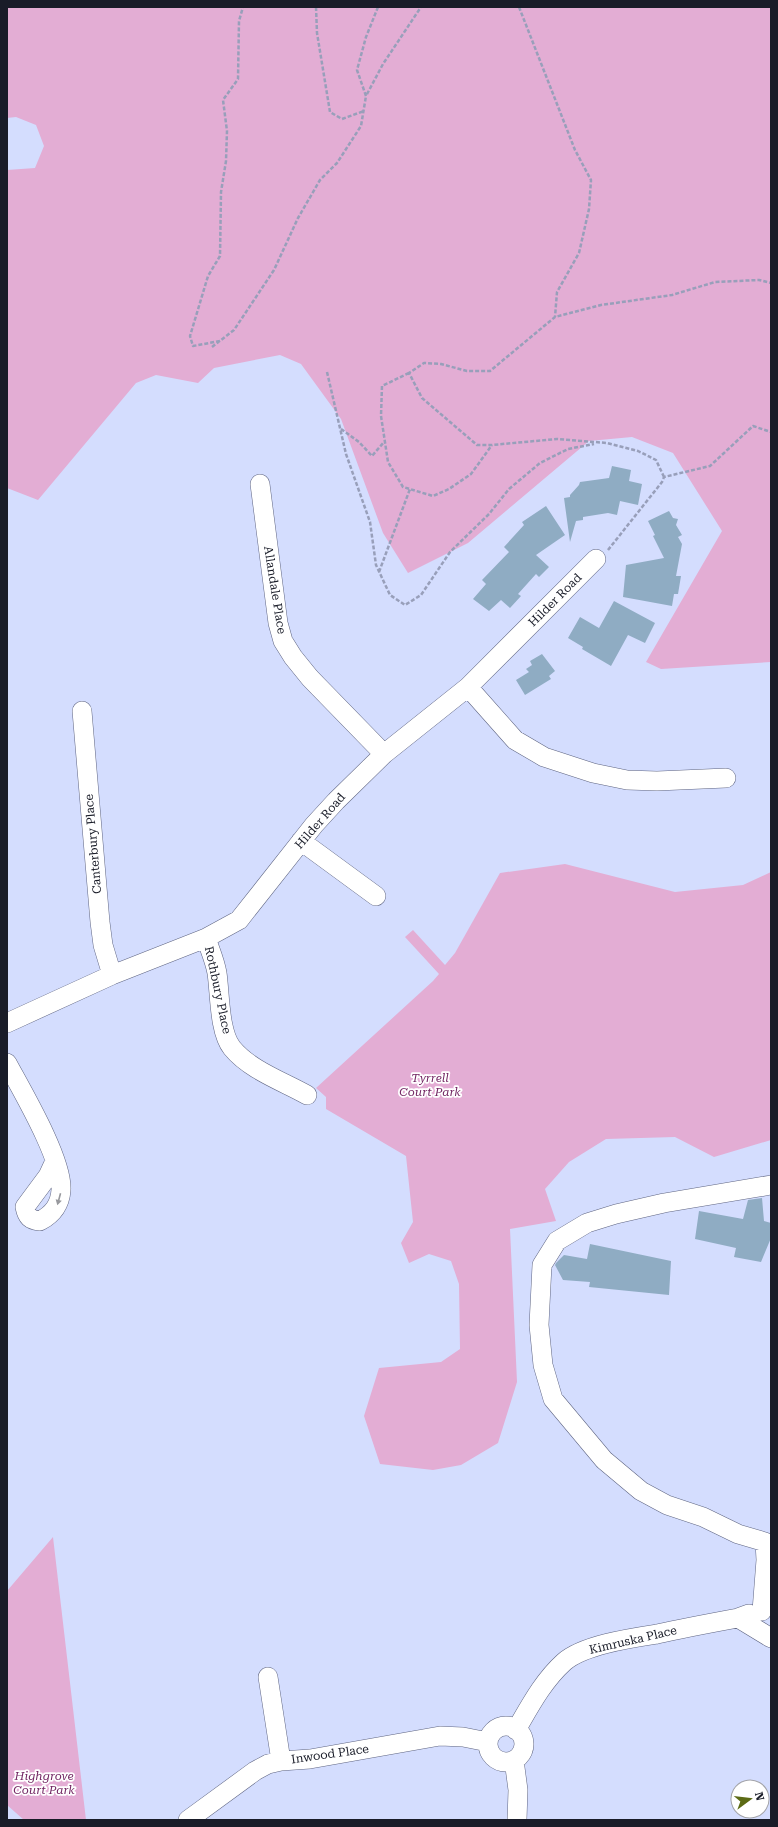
<svg xmlns="http://www.w3.org/2000/svg" width="778" height="1827" font-family="'Roboto Serif',serif">
<rect width="100%" height="100%" fill="#d4ddfe"/>
<path fill="#e3add4" d="M7 7H771V662L661 669 646 662 722 531 673 453 632 437 589 441 468 543 408 573 383 533 341 419 301 364 280 355 214 368 198 383 156 375 136 383 38 500 7 488V170L35 168 44 146 36 125 16 117 7 118Z
M565 864 675 892 743 885 771 872V1140L714 1157 675 1137 606 1139 569 1162 545 1189 556 1221 510 1229 517 1382 498 1443 461 1465 433 1470 380 1464 364 1416 379 1368 441 1362 460 1349 459 1284 451 1261 429 1254 409 1263 401 1243 413 1222 406 1156 326 1109V1097L316 1088 433 981 439 974 405 937 413 930 445 965 455 953 500 873Z
M53 1537 86 1820H24L7 1805V1591Z"/>
<path fill="#8facc3" d="M612 466 631 470 629 481 642 484 638 505 620 501 617 515 608 513 583 517V520L576 521 570 542 564 498 570 497V495L579 485 580 482 609 478Z
M546 506 565 535 536 555 549 567 539 577 536 574 518 594 521 596 510 608 501 600 489 611 473 599 486 584 482 580 509 552 504 547 524 525 522 522Z
M669 511 673 518 678 519 676 525 682 535 678 537 682 544 676 576H681L678 594H674L672 606 623 597 626 565 664 558 653 536 655 535 648 521Z
M614 601 655 623 645 643 628 635 611 666 582 649 583 647 568 638 580 617 599 628Z
M542 654 555 671 549 676 551 679 525 695 516 680 529 672 526 669 532 665 530 661Z
M762 1198 764 1221 771 1223V1238L761 1262 734 1257 736 1248 695 1239 699 1211 743 1219 748 1200Z
M590 1244 671 1261 669 1295 589 1287 590 1282 563 1280 555 1265 556 1263 564 1255 587 1259Z"/>
<g fill="none" stroke-linecap="round" stroke-linejoin="round">
<g stroke="#5f6582" stroke-width="20">
<path id="minor" d="M260 484 278 623 283 641 293 657 310 678 384 754
M468 687 515 740 544 757 593 773 627 780 657 781 726 778
M82 711 100 922 103 945 112 975
M301 841 376 896
M206 938C210 950 215 961 217 973 220 993 219 1032 232 1048 250 1070 282 1081 307 1095
M7 1023 112 975 206 938 239 920 314 825 336 801 384 754 468 687 596 559
M7 1063C22 1091 63 1160 61 1190 60 1205 53 1214 40 1221 30 1220 27 1217 25 1207L48 1176 55 1161
M762 1611 766 1560 765 1542 738 1534 703 1517 667 1505 641 1491 604 1460 553 1399 543 1365 539 1325 542 1265 557 1241 587 1223 616 1214 664 1203 771 1185
M749 1614 738 1618 771 1638
M268 1677 281 1761
M488 1744a18 18 0 1 1 36 0a18 18 0 1 1-36 0Z
M516 1730C530 1706 543 1681 564 1662 583 1645 631 1638 657 1634 684 1628 711 1623 738 1618
M514 1760 518 1790 517 1820
M188 1820 255 1771 268 1764 281 1761 310 1759 440 1736 463 1737 488 1742"/>
</g>
<path stroke="#989fba" stroke-width="2.5" stroke-dasharray="4 2" stroke-linecap="butt" d="M316 7 317 33 330 112 342 119 364 111
M378 7 366 37 357 70 366 96 383 64 421 7
M519 7 575 150 591 180 589 209 579 253 557 292 555 317
M220 341 193 346 190 336 208 276 220 256 221 192 226 161 227 131 223 100 238 79 239 21 243 7
M212 347 234 330 274 270 298 218 320 180 337 163 361 126 366 96
M327 372 346 454 370 522 376 565 390 595 405 605 421 595 450 552 489 514 509 489 540 463 568 449 594 444
M409 373 382 386 381 416 388 462 403 487 433 496 449 489 471 474 492 445
M341 429 359 442 372 456 384 442
M664 477 656 460 638 451 607 443 557 439 492 445H477L422 398 409 373 424 363 441 364 467 371H490L555 317 601 305 672 295 715 282 759 280 771 283
M608 550 662 482 664 477 710 466 753 426 771 432
M379 572 410 489"/>
<use href="#minor" stroke="#fff" stroke-width="19"/>
</g>
<defs><path id="oneway-solid" d="M-6-.8H1V-3.2L6.5 0L1 3.2V.8H-6Z"/></defs>
<use fill="#98999e" href="#oneway-solid" transform="translate(59 1199) rotate(105)"/>
<g text-anchor="middle" stroke-width="3.5" stroke-linejoin="round" paint-order="stroke">
<g font-size="12" fill="#191c28" stroke="#fff">
<text transform="translate(275 590) rotate(81)" y="4">Allandale Place</text>
<text transform="translate(555 600) rotate(-45)" y="4">Hilder Road</text>
<text transform="translate(320 821) rotate(-49)" y="4">Hilder Road</text>
<text transform="translate(93 844) rotate(-95)" y="4">Canterbury Place</text>
<text transform="translate(218 990) rotate(78)" y="4">Rothbury Place</text>
<text transform="translate(633 1640) rotate(-13)" y="4">Kimruska Place</text>
<text transform="translate(330 1754) rotate(-8)" y="4">Inwood Place</text>
</g>
<g font-size="12" font-style="italic" fill="#722663" stroke="#fff">
<text x="430" y="1082">Tyrrell<tspan x="430" dy="14">Court Park</tspan></text>
<text x="44" y="1780">Highgrove<tspan x="44" dy="14">Court Park</tspan></text>
</g>
</g>
<rect width="778" height="1827" fill="none" stroke="#191c28" stroke-width="16"/>
<g transform="translate(750 1799) rotate(75)"><circle r="19" fill="#ffffff" stroke="#a3a4a9"/>
<path d="M0-3L7 15L0 10L-7 15Z" fill="#5c6b15"/>
<text y="-6" font-size="11" font-weight="bold" text-anchor="middle" fill="#191c28">N</text>
</g>
</svg>
